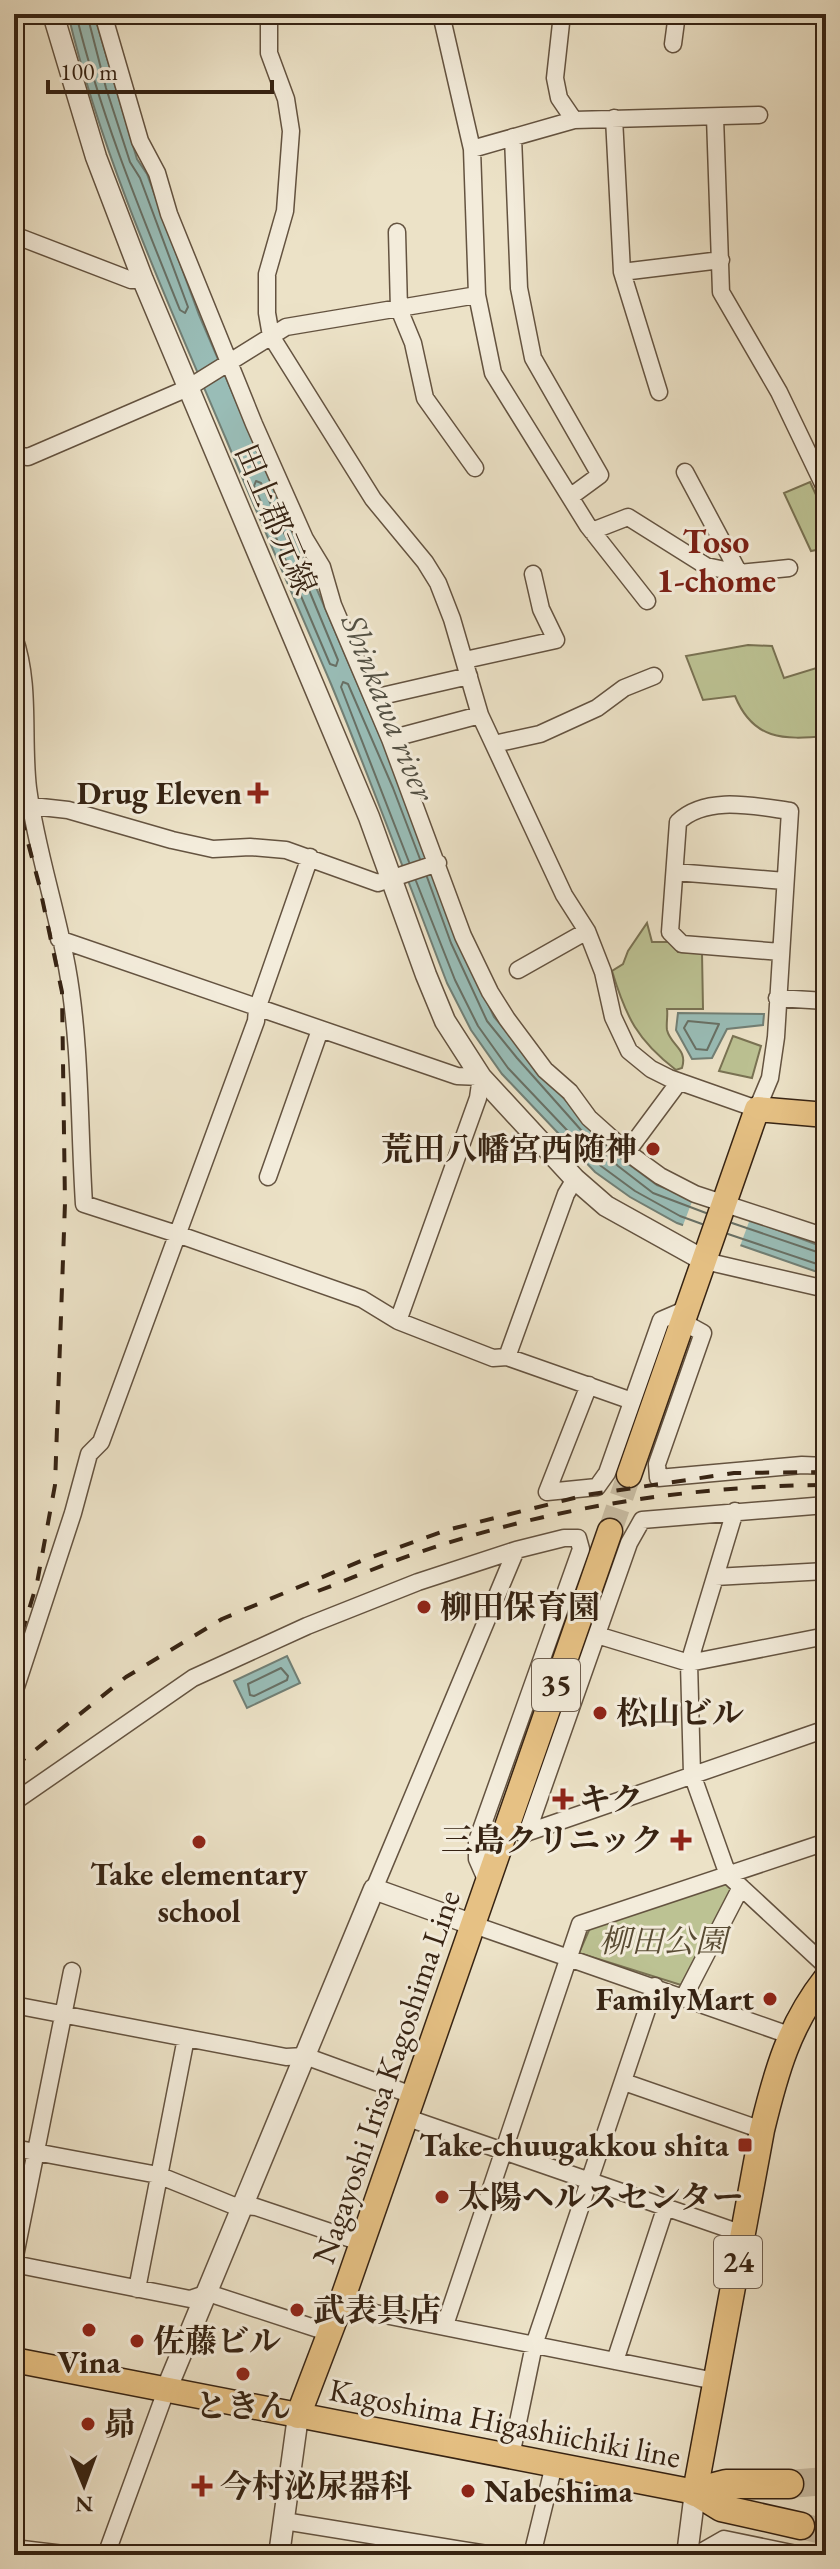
<svg xmlns="http://www.w3.org/2000/svg" width="840" height="2569" font-family="'EB Garamond','Noto Serif JP',serif">
<rect width="100%" height="100%" fill="#ece2c7"/>
<filter id="stains"><feTurbulence type="fractalNoise" baseFrequency=".0025" numOctaves="4"/><feColorMatrix values="0 0 0 0 .2 0 0 0 0 .09 0 0 0 0 .02 0 0 0 .5 -.17"/></filter>
<radialGradient id="worn" r=".72"><stop offset=".6" stop-color="#630" stop-opacity="0"/><stop offset="1" stop-color="#630" stop-opacity=".3"/></radialGradient>
<path fill="#bcc293" stroke="#797253" stroke-width="2" d="M810 482 826 516V548L811 551 784 493Z
M748 645 772 646 784 678 826 665V736C783 740 753 740 735 696L703 700 686 656Z
M647 923 652 942H670L678 952 702 953 703 1009H667C668 1015 666 1024 667 1030 671 1046 688 1049 682 1068L676 1070C637 1040 626 1017 612 971L623 964 628 951Z
M733 1036 761 1046 752 1078 719 1071Z
M723 1882 733 1889 681 1985 579 1953 590 1928Z"/>
<path fill="#99bdb7" stroke="#717f75" stroke-width="2" d="M68 14H94L137 159 147 174 199 315 401 785 459 940 494 1017 587 1125 623 1160 657 1185 826 1248V1275L677 1223 630 1197 595 1172 502 1074 471 1030 447 983C409 884 372 783 331 684 296 602 260 521 226 439 167 300 103 161 68 14Z
M678 1013 764 1014 763 1025 727 1029 712 1058 692 1059 676 1030Z
M287 1656 300 1683 247 1708 234 1681Z"/>
<path fill="#ece2c7" d="M693 1199 750 1219 739 1249 682 1228Z"/>
<g fill="none" stroke-linecap="round" stroke-linejoin="round">
<path stroke="#687065" stroke-width="2" d="M76 14C101 117 141 213 180 310L185 313 188 307 140 178 130 162 106 88 87 14
M256 481 261 483 297 561 338 660 336 666 330 664 254 486Z
M409 862 341 687 343 682 348 684 393 788 420 859
M427 877 451 943 487 1021 517 1058 581 1130 618 1166 653 1193 706 1213
M416 881 455 980 478 1026 508 1068 601 1166 635 1191 680 1216 702 1224
M688 1021 719 1024 707 1050 696 1049 684 1028Z
M732 1223 826 1255
M728 1234 826 1267
M281 1668 288 1676 287 1680 254 1696 250 1695 248 1684Z"/>
<path stroke="#c8bca3" stroke-width="24" stroke-dasharray="24 12" stroke-linecap="butt" d="M610 1531 629 1475"/>
<path stroke="#c8bca3" stroke-width="26" stroke-dasharray="26 13" stroke-linecap="butt" d="M801 2526 826 2532"/>
<path stroke="#c8bca3" stroke-width="28" stroke-dasharray="28 14" stroke-linecap="butt" d="M789 2484 826 2481"/>
<g stroke="#645340" stroke-width="19">
<path id="minor" d="M103 14 140 141 157 173 169 214 254 424 305 539 322 567 333 605 390 739 463 936 490 992 507 1019 545 1070 570 1092 589 1118 627 1152 660 1176 695 1194 826 1237
M269 14V53L286 99 291 131 285 211 267 274V313L271 336 373 499 425 562 438 583 452 619 480 715 564 895 587 931 603 972 613 1017 629 1051 651 1069 669 1078 757 1109 770 1078 776 1037 790 811C754 806 706 795 678 822L670 932 682 944 781 952
M441 14 472 149 477 295 493 373 588 526 647 601
M562 14 555 78 559 98 574 120
M673 44 677 14
M715 117 721 292 779 392 826 490
M614 118 622 272 659 392
M513 137 519 288 533 358 600 475 570 497
M472 149 574 120 759 115
M397 232 399 309 413 343 425 398 475 468
M14 235 131 280H143
M622 272 721 260
M14 455 28 457 188 388 286 327 477 295
M685 472 739 573
M592 531 628 517 706 566 739 573 789 568
M14 637C31 685 22 737 28 788 36 848 56 907 67 967 81 1044 79 1126 84 1204L177 1234 362 1299 398 1321
M465 660 556 640 541 609 533 574
M373 698 469 676
M390 739 480 715
M494 744 540 734 597 708 624 688 654 676
M32 806 68 810 172 840 213 849 250 847 286 850 378 883 438 863
M675 872 785 881
M59 939 457 1076 481 1077 478 1098 398 1321 493 1358 507 1357 632 1401
M518 970 587 931
M777 998 826 1001
M627 1152 679 1082
M268 1177 320 1030
M705 1261 826 1289
M683 1322 703 1333 657 1464 658 1478 802 1465 826 1466
M507 1357 566 1194 575 1179
M589 1385 547 1492 597 1487 607 1473 661 1320 689 1308
M735 1511 689 1663 692 1774 728 1875 826 1966
M715 1577 826 1571
M597 1635 689 1663 826 1636
M14 1693 73 1513 89 1454 101 1442 256 1021 257 1009 310 857
M14 1802 193 1678 307 1626 418 1582 516 1550 564 1538H578L581 1549 477 1841V1859L488 1884
M527 1833 629 1543 642 1520 826 1505
M523 1834 826 1729
M374 1889 516 1550
M474 1925 789 2035
M684 1997 741 1887
M14 2005 286 2057 305 2056 412 2095
M624 2082 762 2130
M405 2117 743 2234
M14 2148 158 2175 232 2205 256 2207 363 2243
M14 2261 72 1971
M14 2264 190 2299 208 2293 330 2333
M137 2289 186 2038
M340 2306 715 2381
M445 2325 580 1924 826 1842
M615 2361 666 2206
M511 2456 534 2345 655 1986
M284 2521 493 2555
M14 2548 72 2555
M106 2555 167 2388
M532 2555 554 2465
M696 2555 724 2539 801 2555"/>
</g>
<g stroke="#645340" stroke-width="23">
<path id="tertiary" d="M53 14 96 157 143 280 369 817 426 975 445 1021 481 1077 575 1179 606 1206 705 1261
M167 2388 374 1889 474 1925
M279 2555 298 2416
M687 2555 695 2492"/>
</g>
<g stroke="#362313" stroke-width="27">
<path id="primary" d="M629 1475 757 1109 826 1115
M14 2360 695 2492 762 2130C776 2072 789 2025 826 1978
M298 2416 340 2306 610 1531"/>
</g>
<g stroke="#362313" stroke-width="29">
<path id="trunk" d="M695 2492 721 2508 801 2526"/>
</g>
<g stroke="#362313" stroke-width="31">
<path id="motorway" d="M695 2492 726 2484H789"/>
</g>
<use href="#minor" stroke="#f3ecdb" stroke-width="16"/>
<use href="#tertiary" stroke="#f3ecdb" stroke-width="20"/>
<use href="#primary" stroke="#e6c184" stroke-width="24"/>
<use href="#trunk" stroke="#e6c184" stroke-width="26"/>
<use href="#motorway" stroke="#e6c184" stroke-width="28"/>
<path stroke="#362313" stroke-width="4" stroke-dasharray="14 14" stroke-linecap="butt" d="M14 790 39 884 62 992 65 1203 55 1485 37 1583 14 1659
M318 1591C350 1579 382 1565 414 1554 547 1508 686 1486 826 1485
M14 1767 126 1677 222 1619 361 1561 447 1530 586 1495 734 1473 826 1472"/>
</g>
<g fill="#8f2418" stroke="#f3ecdb" stroke-width="3">
<path d="M254 781h8v8h8v8h-8v8h-8v-8h-8v-8h8z"/>
<circle cx="653" cy="1149" r="8"/>
<circle cx="424" cy="1607" r="8"/>
<circle cx="600" cy="1713" r="8"/>
<path d="M559 1787h8v8h8v8h-8v8h-8v-8h-8v-8h8z"/>
<path d="M677 1828h8v8h8v8h-8v8h-8v-8h-8v-8h8z"/>
<circle cx="199" cy="1842" r="8"/>
<circle cx="770" cy="1999" r="8"/>
<rect x="737" y="2137" width="16" height="16" rx="4"/>
<circle cx="442" cy="2197" r="8"/>
<circle cx="297" cy="2310" r="8"/>
<circle cx="89" cy="2330" r="8"/>
<circle cx="137" cy="2341" r="8"/>
<circle cx="243" cy="2374" r="8"/>
<circle cx="88" cy="2424" r="8"/>
<path d="M198 2474h8v8h8v8h-8v8h-8v-8h-8v-8h8z"/>
<circle cx="468" cy="2491" r="8"/>
</g>
<g text-anchor="middle" stroke-width="6" stroke-linejoin="round" paint-order="stroke">
<g fill="#f3ecdb" stroke="#6f5f4f" stroke-width="2">
<rect x="532" y="1659" width="48" height="52" rx="6"/>
<rect x="714" y="2236" width="48" height="52" rx="6"/>
</g>
<g font-size="30" font-weight="bold" fill="#362313">
<text x="556" y="1695">35</text>
<text x="738" y="2272">24</text>
</g>
<g font-size="32" fill="#362313" stroke="#f3ecdb">
<text transform="translate(276 519) rotate(67)" y="11">田上郡元線</text>
<text transform="translate(386 2077) rotate(-71)" y="11">Nagayoshi Irisa Kagoshima Line</text>
<text transform="translate(505 2423) rotate(11)" y="11">Kagoshima Higashiichiki line</text>
</g>
<g font-size="32" font-weight="bold" fill="#362313" stroke="#f3ecdb" text-anchor="start">
<text x="242" y="804" text-anchor="end">Drug Eleven</text>
<text x="637" y="1160" text-anchor="end">荒田八幡宮西随神</text>
<text x="440" y="1618">柳田保育園</text>
<text x="616" y="1724">松山ビル</text>
<text x="579" y="1810">キク</text>
<text x="663" y="1851" text-anchor="end">三島クリニック</text>
<text x="199" y="1885" text-anchor="middle">Take elementary<tspan x="199" dy="37">school</tspan></text>
<text x="754" y="2010" text-anchor="end">FamilyMart</text>
<text x="729" y="2156" text-anchor="end">Take-chuugakkou shita</text>
<text x="458" y="2208">太陽ヘルスセンター</text>
<text x="313" y="2321">武表具店</text>
<text x="153" y="2352">佐藤ビル</text>
<text x="89" y="2373" text-anchor="middle">Vina</text>
<text x="243" y="2417" text-anchor="middle">ときん</text>
<text x="104" y="2435">昴</text>
<text x="220" y="2497">今村泌尿器科</text>
<text x="484" y="2502">Nabeshima</text>
</g>
<g font-size="32" font-style="italic" fill="#584b33" stroke="#f3ecdb">
<text x="663" y="1952">柳田公園</text>
</g>
<g font-size="34" font-weight="bold" fill="#7a1f14" stroke="#f3ecdb">
<text x="716" y="553">Toso<tspan x="716" dy="39">1-chome</tspan></text>
</g>
<g font-size="34" font-style="italic" fill="#545144" stroke="#f3ecdb">
<text transform="translate(389 707) rotate(68)" y="12">Shinkawa river</text>
</g>
</g>
<rect width="840" height="2569" fill="none" stroke="#ece2c7" stroke-width="48"/>
<rect x="16" y="16" width="808" height="2537" fill="none" stroke="#362313" stroke-width="4"/>
<rect x="24" y="24" width="792" height="2521" fill="none" stroke="#362313" stroke-width="2"/>
<g transform="translate(84 2485) rotate(179)" stroke="#f3ecdb" stroke-width="6" paint-order="stroke">
<path d="M0-6L14 30L0 20L-14 30Z" fill="#362313"/>
<text y="-12" font-size="22" font-weight="bold" text-anchor="middle" fill="#362313">N</text>
</g>
<path d="M48 80v12h224v-12" fill="none" stroke="#362313" stroke-width="4"/>
<text x="60" y="80" font-size="24" fill="#362313" stroke="#f3ecdb" stroke-width="6" paint-order="stroke">100 m</text>
<rect width="100%" height="100%" filter="url(#stains)"/>
<rect width="100%" height="100%" fill="url(#worn)"/>
</svg>
